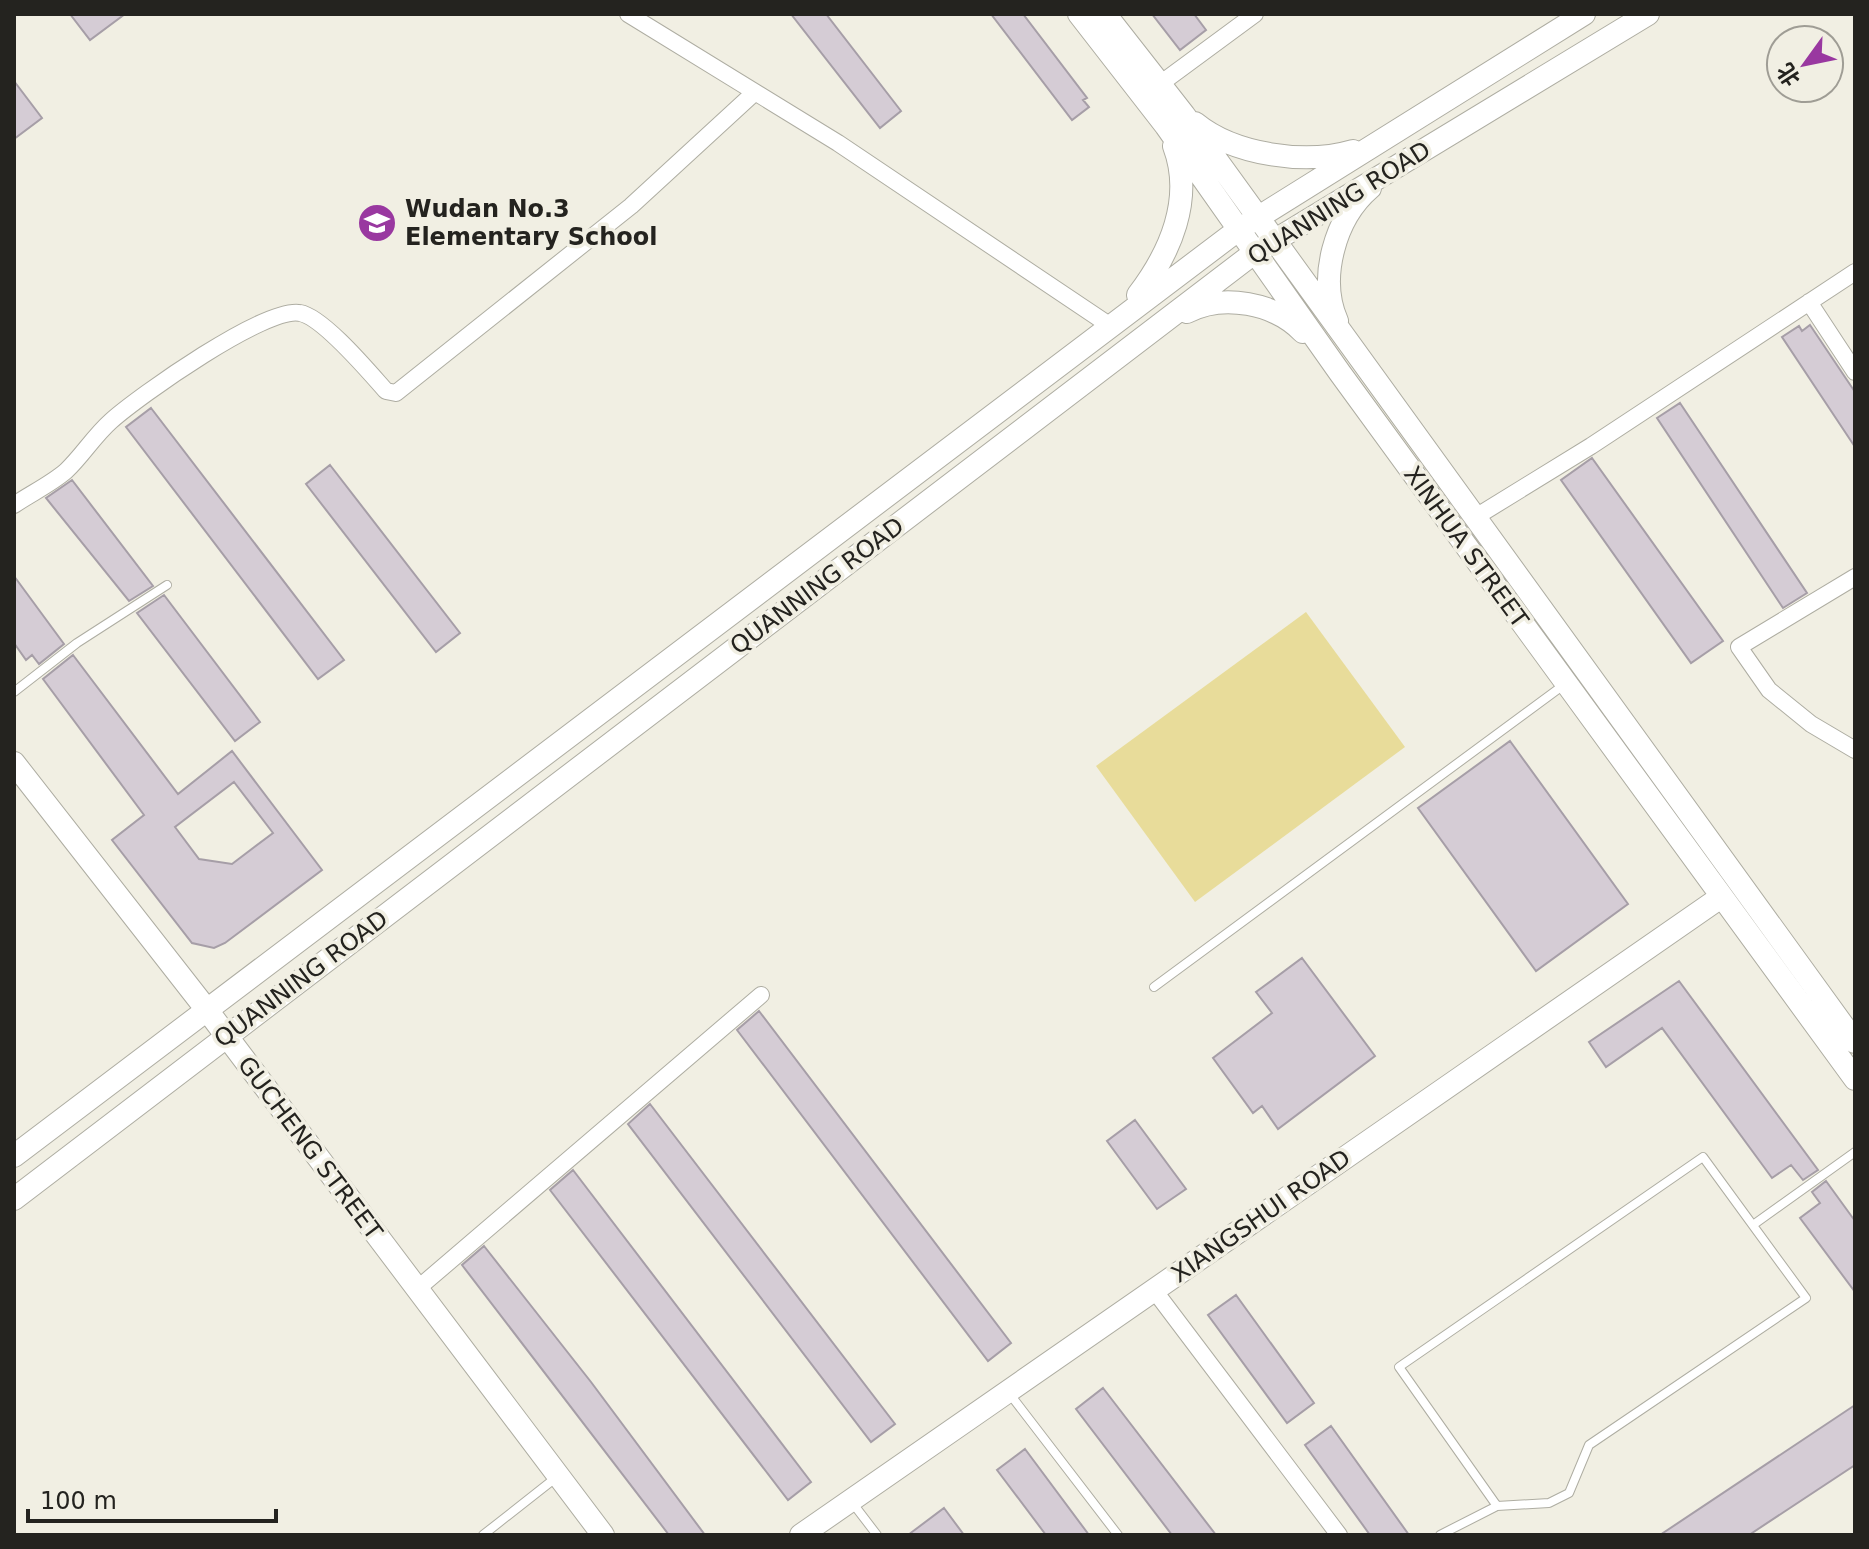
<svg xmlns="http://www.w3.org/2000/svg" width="1869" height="1549" font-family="'DejaVu Sans','Noto Sans SC',sans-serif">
<rect width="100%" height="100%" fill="#f1efe3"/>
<path fill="#e8dc9a" d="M1306 612 1405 747 1195 902 1096 766Z"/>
<path fill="#d5ccd5" stroke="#a69ea7" stroke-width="2" fill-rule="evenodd" d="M70 14H125L90 40Z
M791 14H826L901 111 880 128Z
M991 14H1023L1087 98 1083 100 1089 107 1072 120Z
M1152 14H1194L1206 30 1180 50Z
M14 81 42 118 14 139Z
M1810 325 1855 392V447L1782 337 1799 326 1802 331Z
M1680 403 1807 593 1783 608 1657 418Z
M151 408 344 660 318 679 126 427Z
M1592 458 1723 641 1691 663 1561 480Z
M330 465 460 633 436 652 306 484Z
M72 480 153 586 129 601 46 498Z
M14 576 64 644 39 664 32 655 26 660 14 643Z
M164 595 260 722 235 741 137 613Z
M73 655 178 794 232 751 322 870 225 943 214 948 192 943 112 840 144 815 43 679ZM234 782 273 833 232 864 199 859 175 827Z
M1510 741 1628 904 1536 971 1418 808Z
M1302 958 1375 1056 1278 1129 1262 1106 1253 1113 1213 1058 1272 1013 1256 992Z
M1679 981 1818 1170 1803 1180 1791 1165 1772 1178 1662 1028 1606 1067 1589 1042Z
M759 1011 1011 1343 988 1361 737 1030Z
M650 1104 895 1424 871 1442 628 1124Z
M1135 1120 1186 1189 1157 1209 1107 1141Z
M573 1170 811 1482 788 1500 550 1190Z
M1826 1181 1855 1221V1292L1800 1218 1820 1203 1812 1192Z
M484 1246 591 1382 705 1535H669L462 1265Z
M1236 1295 1314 1403 1287 1423 1208 1315Z
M1103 1388 1216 1535H1172L1076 1409Z
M1855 1405V1465L1749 1535H1660Z
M1331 1426 1409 1535H1370L1305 1445Z
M1025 1449 1089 1535H1046L997 1470Z
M944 1508 964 1535H908Z"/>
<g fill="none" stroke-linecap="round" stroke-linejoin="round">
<g stroke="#aeada2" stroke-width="10">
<path id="lane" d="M14 692 77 643 167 585
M1154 987 1565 684
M1753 1225 1855 1152
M1009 1393 1118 1535
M851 1501 877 1535
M483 1535 558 1476
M1440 1535 1497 1506 1549 1503 1569 1493 1589 1445 1806 1298 1703 1157 1399 1367 1497 1506"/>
</g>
<g stroke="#aeada2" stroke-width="18">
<path id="street" d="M628 14 838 143 1109 325
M1160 84 1255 14
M1809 302 1855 372
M14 505C30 494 51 484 66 471 82 456 94 436 111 421 139 396 266 306 300 313 323 317 369 372 386 391L396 393 631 206 754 93
M1474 518 1591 446 1855 272
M1855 577 1739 647 1769 690 1811 724 1855 750
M416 1290 761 995
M1154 1290 1339 1535"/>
</g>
<g stroke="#aeada2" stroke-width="24">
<path id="secondary" d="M1079 14 1166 126 1340 373 1855 1079
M1105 14 1184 115 1855 1042
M1195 123C1234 155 1305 165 1353 151
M1138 295C1170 253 1194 199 1174 146
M1187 312C1223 293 1275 303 1303 332
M1337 321C1318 278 1335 218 1370 188
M14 763 207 1010 603 1535
M14 1156 1238 230 1584 14
M14 1199 1254 253 1648 14
M801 1535 1721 897"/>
</g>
<use href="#lane" stroke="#fff" stroke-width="8"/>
<use href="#street" stroke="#fff" stroke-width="16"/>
<use href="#secondary" stroke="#fff" stroke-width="22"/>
</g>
<defs>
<g id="school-disc" transform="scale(2)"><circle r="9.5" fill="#9938a0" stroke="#f1efe3"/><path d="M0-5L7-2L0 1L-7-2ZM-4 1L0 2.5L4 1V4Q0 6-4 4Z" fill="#fff"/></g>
</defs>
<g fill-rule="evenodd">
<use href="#school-disc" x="377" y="223"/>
</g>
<g text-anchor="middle" stroke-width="7" stroke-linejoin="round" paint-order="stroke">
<g font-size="24" fill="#24231f" stroke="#f1efe3">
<text transform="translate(1339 203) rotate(-32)" y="8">QUANNING ROAD</text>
<text transform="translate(1466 547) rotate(54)" y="8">XINHUA STREET</text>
<text transform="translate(817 586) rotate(-37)" y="8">QUANNING ROAD</text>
<text transform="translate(301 979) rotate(-37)" y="8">QUANNING ROAD</text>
<text transform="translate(310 1148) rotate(53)" y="8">GUCHENG STREET</text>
<text transform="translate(1261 1216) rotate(-35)" y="8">XIANGSHUI ROAD</text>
</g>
<g font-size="24" font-weight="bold" fill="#24231f" stroke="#f1efe3" text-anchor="start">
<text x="405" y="217">Wudan No.3<tspan x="405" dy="28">Elementary School</tspan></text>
</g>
</g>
<rect width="1869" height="1549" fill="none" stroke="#24231f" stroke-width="32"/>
<g transform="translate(1805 64) rotate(237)"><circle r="38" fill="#f1efe3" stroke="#9f9d95" stroke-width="2"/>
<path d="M0-6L14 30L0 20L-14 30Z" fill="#9938a0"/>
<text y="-12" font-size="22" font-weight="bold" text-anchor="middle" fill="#24231f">北</text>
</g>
<path d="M28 1509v12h248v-12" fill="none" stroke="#24231f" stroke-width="4"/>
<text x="40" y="1509" font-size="24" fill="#24231f" stroke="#f1efe3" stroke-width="6" paint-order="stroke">100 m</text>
</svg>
